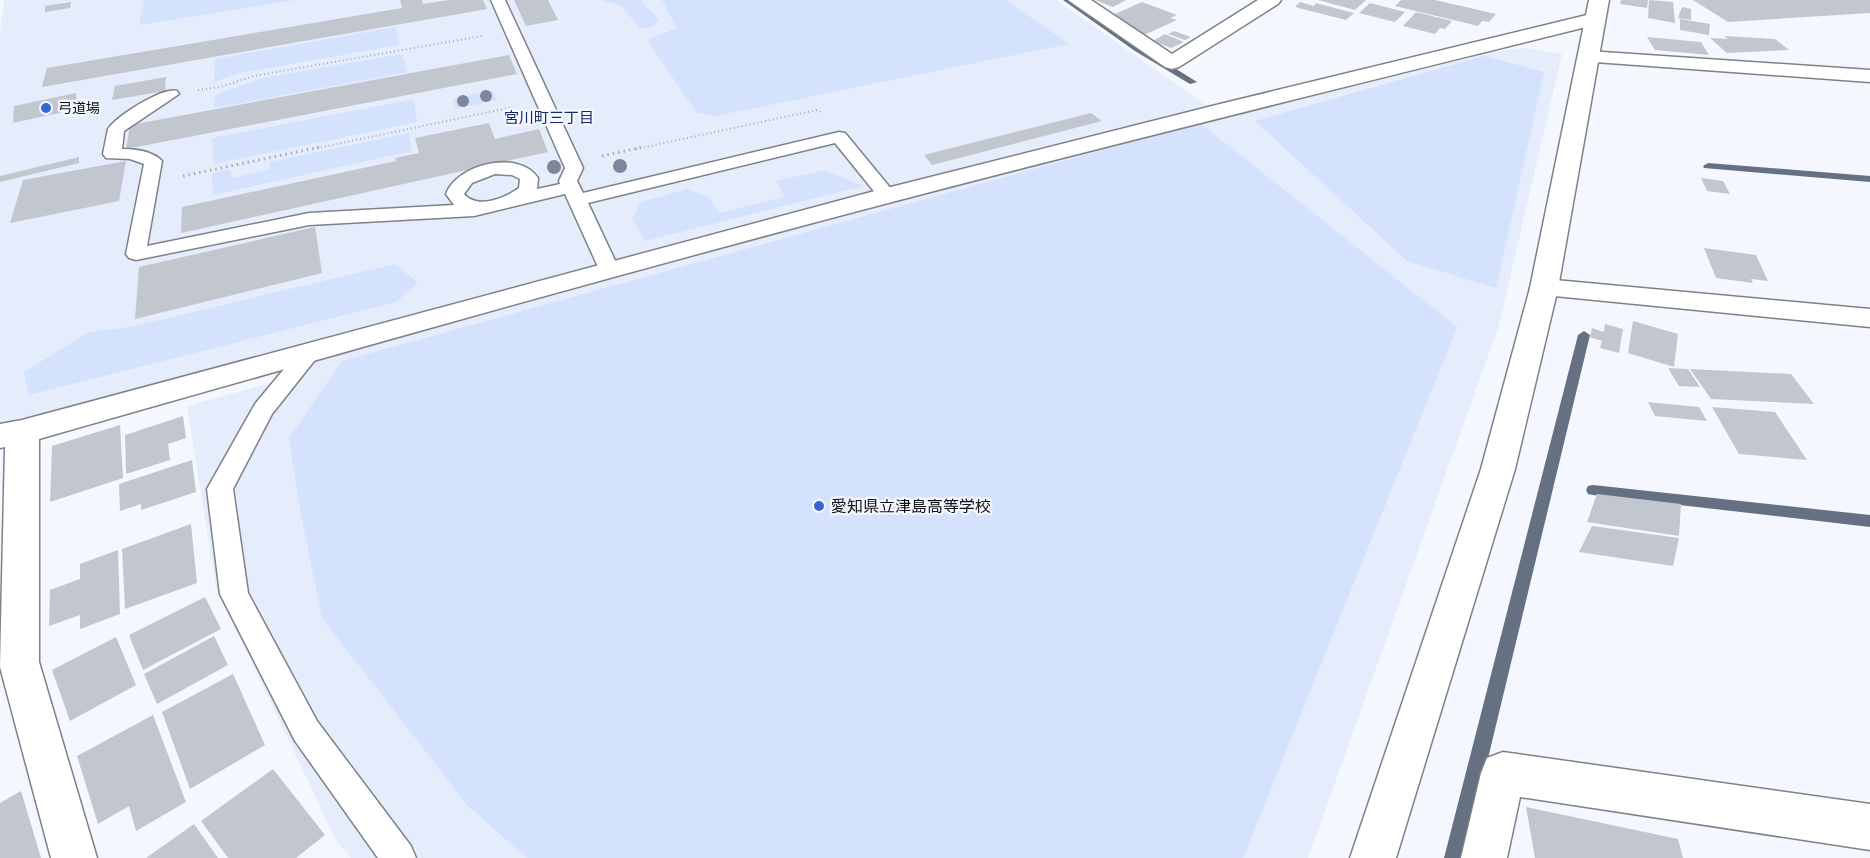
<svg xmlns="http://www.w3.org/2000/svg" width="1870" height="858" font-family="'Work Sans','Noto Sans JP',sans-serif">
<rect width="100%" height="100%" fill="#f4f7fe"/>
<path fill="#e5ecfb" d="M4 0H1056L1223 117 1472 54 1527 48 1562 54 1499 325 1308 858H351L337 842 216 588 187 406 275 382 277 354 0 424V33Z"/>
<path fill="#d4e2fe" d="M144 0H295L139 25Z
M601 0H644L641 2 659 19 652 27 639 28 622 6Z
M662 0H1006L1069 44 715 116 697 113 647 40 677 28Z
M396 27 399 45 239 73 214 82 215 59Z
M402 54 407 72 214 108 215 95 263 78Z
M1484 56 1544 72 1496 288 1407 261 1255 121Z
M492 90 497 100 456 109 453 99Z
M414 99 417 122 214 164 212 138Z
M1200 123 1457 327 1243 858H527L469 807 322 618 299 504 289 438 342 361Z
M409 133 412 151 213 195 212 173 230 169 233 178 270 169V162Z
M824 170 863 186 645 241 632 219 641 202 688 189 709 197 719 213 785 197 776 181Z
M395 264 418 283 396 302 29 395 24 372 89 332 130 327Z"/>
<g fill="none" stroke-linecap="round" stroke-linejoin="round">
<path fill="#667083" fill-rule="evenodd" d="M1063 0H1072L1141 47 1197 82 1190 84 1135 51Z
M1708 163 1870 176V182L1704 168 1703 166Z
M1584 331 1590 335 1464 858H1444L1578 335Z
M1593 485 1870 515V527L1593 495 1588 494 1586 490 1588 486Z"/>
</g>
<path fill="#c2c6ce" d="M400 0H422L423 4 449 0H483L487 9 42 87 47 68 402 8Z
M514 0H548L558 20 526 26Z
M1095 0H1126L1113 7Z
M1318 0H1366L1355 10Z
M1401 0H1435L1496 14 1489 22 1482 21 1478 26 1395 6Z
M1621 0H1648L1647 8 1620 4Z
M1649 0 1673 2 1675 23 1648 18Z
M1693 0H1870V13L1728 22Z
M71 2 70 8 45 12V6Z
M1142 2 1177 15 1170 18 1177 20 1144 35 1115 14Z
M1300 2 1314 6 1316 3 1354 13 1346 20 1295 7Z
M1370 3 1405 12 1395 22 1359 13Z
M1682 7 1691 9V20L1678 18Z
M1416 12 1452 21 1445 29 1440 28 1435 34 1403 26Z
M1680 19 1710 24 1709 35 1680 30Z
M1174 31 1191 37 1185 40 1168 34Z
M1165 34 1184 42 1171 48 1153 41Z
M1724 36 1775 39 1789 50 1727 53 1710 38 1728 39Z
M1647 37 1701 42 1709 55 1655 50Z
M509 55 517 74 126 149 130 125Z
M166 77 165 91 112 100 115 86Z
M76 93 77 109 13 123 14 106Z
M1091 113 1102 121 932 165 924 155Z
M489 123 495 139 539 129 548 152 181 233 182 207 396 161 395 158 419 153 415 138Z
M79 157V163L0 182V176Z
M126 161 119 201 10 223 23 180Z
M1701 178 1723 181 1730 194 1707 191Z
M315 227 322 273 135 319 139 267Z
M1704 248 1756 255 1768 281 1751 279 1753 283 1716 278Z
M1633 321 1678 334 1674 367 1628 353Z
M1605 324 1623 329 1619 353 1600 348 1602 341 1590 337 1592 328 1604 332Z
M1668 368 1688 369 1700 387 1679 386Z
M1690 369 1791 374 1814 404 1711 399Z
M1648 402 1699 407 1707 421 1655 416Z
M1712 407 1775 412 1807 460 1739 454Z
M183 416 186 438 168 444 170 460 126 474 125 435Z
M120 425 123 478 50 502 52 446Z
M192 460 196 492 141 510V504L120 511 119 484Z
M1597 494 1681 504 1679 536 1587 522Z
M191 524 197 583 125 609 122 549Z
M1592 526 1679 538 1673 566 1579 552Z
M118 550 120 614 80 629V615L49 626 50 590 80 579V564Z
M205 597 221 629 143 670 129 635Z
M214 636 228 665 157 704 144 674Z
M116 637 136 685 70 721 52 670Z
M233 674 265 745 190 789 162 712Z
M153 715 186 802 136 831 129 806 98 824 77 756Z
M273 769 325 835 296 858H228L201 821Z
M21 791 41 858H0V803Z
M1526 807 1678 839 1683 858H1535Z
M194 824 218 858H146Z"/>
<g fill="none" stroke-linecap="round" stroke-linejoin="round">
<g stroke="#7e8188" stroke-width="3">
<path id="service" d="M491 0H505L583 168 577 181 583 193 839 132 845 133 897 196 895 200H881L835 143 588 203 619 269 616 273H602L599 269 565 194 474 216 309 225 136 260 129 258 126 254 144 164 130 159 106 158 103 154 108 129C117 116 162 87 177 91L179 94 124 131 122 149C134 149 153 151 162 161L147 246 309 213 454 205 446 194C457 164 518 149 538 178L537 189 560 184 559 181 565 168ZM495 174 512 175 520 179 519 188C505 198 478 210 464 194L472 183Z
M311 344 319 346 322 351 272 414 233 489 248 593 317 721 411 846 416 858H378L295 741 220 594 207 489 255 404 303 346Z"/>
</g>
<g stroke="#7e8188" stroke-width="3">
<path id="minor" d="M1068 0H1091L1172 54 1258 0H1281L1278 4 1179 67 1172 69 1165 67Z
M1595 13 1602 15 1605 19 1602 23C1365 82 1128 140 892 202 607 277 323 358 39 439V662L97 858H51L0 667 5 447 0 448V424L22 420 871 192 1220 104Z
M1588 51 1870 70V82L1581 61 1578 57 1581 53Z
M1544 279 1870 309V327L1534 294 1530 288 1534 282Z
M1503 752 1870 804V850L1520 797 1507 858H1461L1481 773 1487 758Z"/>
</g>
<g stroke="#7e8188" stroke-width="3">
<path id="tertiary" d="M1589 0H1609L1558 288 1515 469 1396 858H1350L1481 469 1530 288Z"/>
</g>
<path stroke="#a8aaaf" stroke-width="2" stroke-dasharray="1 3" stroke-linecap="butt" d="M198 90 220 87 254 76 482 36
M313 149 513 107
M636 149 817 110 820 112"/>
<path stroke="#a8aaaf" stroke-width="3" stroke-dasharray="1.5 4" stroke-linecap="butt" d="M602 156 643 147
M183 176 320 147"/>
<use href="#service" fill="#fff" fill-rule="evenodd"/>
<use href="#minor" fill="#fff" fill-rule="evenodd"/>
<use href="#tertiary" fill="#fff" fill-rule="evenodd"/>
</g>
<g fill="#7c879e">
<circle cx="486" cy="96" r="6"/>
<circle cx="463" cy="101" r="6"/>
<circle cx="620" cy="166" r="7"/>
<circle cx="554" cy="167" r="7"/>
</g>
<g fill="#3666d6" stroke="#f4f7fe" stroke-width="2">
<circle cx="46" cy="108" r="6"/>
<circle cx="819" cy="506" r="6"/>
</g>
<g text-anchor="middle" stroke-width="4.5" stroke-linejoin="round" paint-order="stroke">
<g font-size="14" fill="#0f1012" stroke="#f4f7fe" text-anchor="start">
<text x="58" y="113">弓道場</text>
</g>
<g font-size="15" fill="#142b61" stroke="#f4f7fe">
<text x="549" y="123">宮川町三丁目</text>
</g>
<g font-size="16" fill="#0f1012" stroke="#f4f7fe" text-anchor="start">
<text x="831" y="512">愛知県立津島高等学校</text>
</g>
</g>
</svg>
